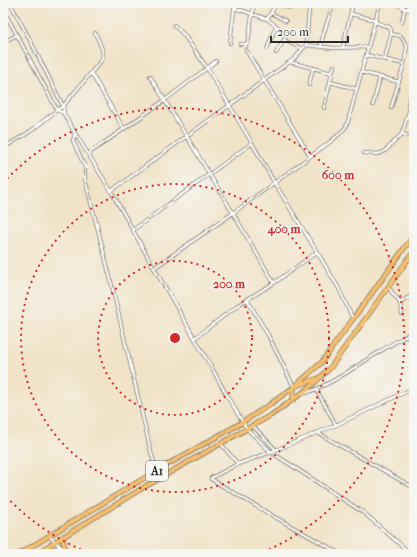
<svg xmlns="http://www.w3.org/2000/svg" width="417" height="557" font-family="'IM FELL French Canon',serif">
<rect width="100%" height="100%" fill="#f6f6f2"/>
<filter id="ink" filterUnits="userSpaceOnUse"><feTurbulence type="fractalNoise" baseFrequency=".025" numOctaves="2"/><feDisplacementMap in="SourceGraphic" scale="8" xChannelSelector="R" yChannelSelector="G"/><feConvolveMatrix kernelMatrix="1 2 1 2 8 2 1 2 1" color-interpolation-filters="sRGB"/></filter>
<filter id="wash" filterUnits="userSpaceOnUse"><feTurbulence type="fractalNoise" baseFrequency=".012" numOctaves="4" result="noise"/><feDisplacementMap in="SourceGraphic" scale="16" xChannelSelector="R" yChannelSelector="G"/><feGaussianBlur stdDeviation="0.9" result="paint"/><feColorMatrix in="noise" values="0 0 0 0 0 0 0 0 0 0 0 0 0 0 0 0 0 1.4 0 .05"/><feComposite in="paint" operator="in"/></filter>
<g filter="url(#wash)">
<rect width="100%" height="100%" fill="#f1e3c7"/>
</g>
<g filter="url(#ink)">
<g fill="none" stroke-linecap="round" stroke-linejoin="round">
<g stroke="#706b62" stroke-width="4">
<path id="minor" d="M10 3 29 38 63 106 64 114 75 133 111 191 154 268 213 370 227 396 247 429 271 452 364 513 411 554
M393 3 414 12
M277 4 291 8
M309 6 314 3
M235 8 267 19 277 3
M3 9 57 110 64 113
M408 9 409 3
M271 13 286 21
M351 14 376 20
M267 19 287 34 284 40 302 49
M375 22 389 27 391 30V34L385 59
M402 22 405 8
M174 25 184 35 207 68 216 61
M3 42 17 35
M230 43 235 3
M240 44H246L248 42 254 3
M246 44V50L310 156
M306 45 333 48 368 47
M321 47C322 32 330 18 333 3
M343 47 353 3
M267 49 276 26
M276 53 284 40
M366 55 404 64
M290 62 332 73 330 82 357 89
M361 72 399 82
M91 73 124 129
M332 73 334 66
M150 76 233 213 274 283
M309 85 313 68
M373 105 380 77
M324 108 330 82
M391 108 404 64 407 47 401 36 391 34
M75 133 73 141 85 167V179L108 269 151 452 156 470
M402 134 414 137
M3 148 31 131 57 110 63 106 101 61C106 53 99 42 95 33
M364 153 377 154 381 153 385 151 402 134 409 111C410 108 408 106 408 103L414 85
M88 154 165 100 207 68 252 143 274 182 317 252 338 287 353 319
M111 191 295 58 306 45 309 10 308 3
M133 230 252 143
M154 268 233 213 330 142C336 137 343 132 347 125L380 3
M388 287 400 303 414 294
M247 299 268 335 294 387
M400 303 402 314
M195 338 238 305 274 283 317 252
M316 389 336 425
M303 394C331 385 355 367 379 352 391 344 403 338 414 331
M253 426 276 450
M318 433 414 488
M221 444 238 464
M211 478 238 464 271 452 336 425 414 388
M211 479 273 516 341 554
M49 536 60 546 72 554
M45 554 60 546
M347 554 352 553 355 554"/>
</g>
<g stroke="#706b62" stroke-width="5.5">
<path id="primary" d="M296 386 316 379
M293 400 294 387
M64 536 63 540 65 549
M19 554 156 471 243 422 269 405 294 387 321 363 414 235
M35 554 146 486 273 414 309 388 330 368 414 251"/>
</g>
<use href="#minor" stroke="#fff" stroke-width="2.5"/>
<use href="#primary" stroke="#f8bf6c" stroke-width="4"/>
</g>
</g>
<g fill="none" stroke="#d62828" stroke-width="2" stroke-dasharray="2 4">
<circle cx="175" cy="338" r="77"/>
<circle cx="175" cy="338" r="154"/>
<path d="M92 554A231 231 0 0 1 3 493M3 183A231 231 0 1 1 258 554"/>
</g>
<g text-anchor="middle" stroke-width="3" stroke-linejoin="round" paint-order="stroke">
<rect fill="#f6f6f2" stroke="#686867" stroke-width="1" x="146" y="461" width="22" height="20" rx="3"/>
<g font-size="12" font-weight="bold" fill="#2b2b2b">
<text x="157" y="475">A1</text>
</g>
</g>
<circle cx="175" cy="338" r="6" fill="#d62828" stroke="#f6f6f2" stroke-width="2"/>
<g font-size="12" text-anchor="middle" font-weight="bold" fill="#d62828" stroke="#f6f6f2" stroke-width="3" stroke-linejoin="round" paint-order="stroke">
<text x="338" y="179">600 m</text>
<text x="284" y="233">400 m</text>
<text x="229" y="288">200 m</text>
</g>
<rect width="417" height="557" fill="none" stroke="#f6f6f2" stroke-width="16"/>
<path d="M271 36v6h77v-6" fill="none" stroke="#2b2b2b" stroke-width="2"/>
<text x="277" y="36" font-size="12" fill="#2b2b2b" stroke="#f6f6f2" stroke-width="3" paint-order="stroke">200 m</text>
</svg>
